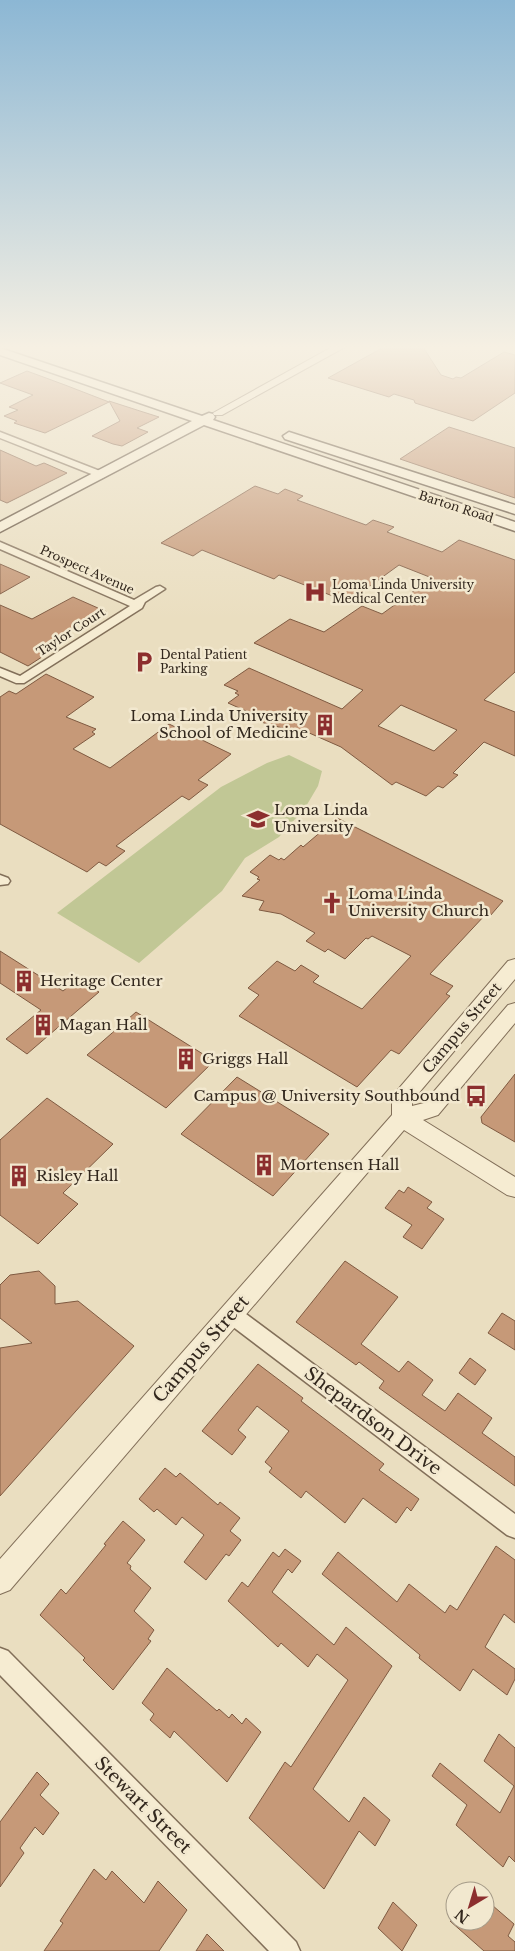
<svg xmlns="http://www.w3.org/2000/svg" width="515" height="1951" font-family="'Libre Baskerville',serif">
<rect width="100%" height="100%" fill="#eadec0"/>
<path fill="#c1c795" d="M289 755 322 771 318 786 305 808 279 837 245 858 222 891 139 963 57 913 221 787 267 763Z"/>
<path fill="#c69978" stroke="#7f5a41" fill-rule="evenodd" d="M384 347H423L441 375 453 379 456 377 461 378 504 352 515 355V393L473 421 415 403 414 400 394 394 389 397 328 378Z
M27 371 65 385 109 402 45 433 14 423 17 421 4 416 18 410 9 407 33 395 0 383Z
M109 401 140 411 159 417 137 428 148 432 122 446 113 444 92 436 120 421Z
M449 427 515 448V498L400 459Z
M0 450 36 466 44 463 67 473 7 503 0 500Z
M255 486 278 494 285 489 303 496 297 500 366 525 373 520 394 527 387 532 442 552 459 540 515 560V672L484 700 515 712V756L484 742 453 773 458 775 443 788 438 786 426 796 396 782 392 785 341 747 307 732 304 734 250 719 255 715 228 703 239 695 235 693 238 691 224 685 249 668 342 709 363 690 254 643 290 619 324 632 362 606 382 614 432 578 399 565 348 602 279 575 274 579 202 550 193 556 161 543ZM401 705 457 730 434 751 378 726Z
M0 564 30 577 0 594Z
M73 597 107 612 92 622 86 619 56 638 65 642 28 666 0 652V605L32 619Z
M46 674 94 697 66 717 96 729 92 732 95 734 73 749 110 768 169 724 231 754 198 780 208 785 189 800 182 796 116 846 125 851 106 866 99 862 87 872 0 824V697L9 691 16 694Z
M337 818 503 901 490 916 486 914 430 974 453 986 446 994 450 996 399 1054 391 1050 357 1087 239 1016 259 995 248 988 277 961 295 971 301 965 319 976 313 982 362 1009 411 956 372 936 368 939 366 938 345 959 328 949 325 952 306 941 315 933 281 914 259 910 264 901 242 896 260 880 257 879 259 877 250 872 270 855 279 860 281 858 284 860 301 845 303 847Z
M0 951 63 991 78 979 99 992 27 1054 6 1039 41 1010 0 983Z
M136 1012 214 1061 166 1108 87 1055Z
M515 1074V1142L482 1123 481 1117Z
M237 1077 329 1134 273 1196 181 1134Z
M47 1098 113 1144 63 1193 78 1204 38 1244 0 1215V1140Z
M408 1187 432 1202 427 1208 444 1219 422 1249 403 1237 412 1225 385 1208 399 1190 404 1193Z
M345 1261 398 1297 361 1344 399 1372 408 1361 433 1380 422 1395 445 1411 458 1393 492 1418 482 1433 515 1457V1486L379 1388 384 1381 359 1362 356 1365 296 1322Z
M39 1271 55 1286V1304L78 1301 134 1346 0 1496V1348L32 1343 0 1318V1285L10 1275Z
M502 1313 515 1321V1350L488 1333Z
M470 1358 486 1370 475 1385 459 1373Z
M258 1364 303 1398 301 1401 384 1464 379 1470 419 1499 411 1511 407 1507 396 1523 363 1498 345 1523 306 1491 301 1498 269 1472 272 1468 265 1462 289 1431 257 1406 238 1430 246 1437 232 1455 202 1431Z
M165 1468 176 1477 180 1473 218 1505 220 1502 240 1518 230 1531 241 1540 229 1556 226 1554 206 1580 184 1562 204 1535 182 1517 176 1525 157 1509 154 1512 139 1499Z
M123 1521 145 1540 127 1563 131 1566 130 1569 151 1588 134 1611 154 1630 148 1639 151 1641 113 1690 83 1660 85 1658 40 1615 61 1589 66 1594 106 1545 104 1544Z
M496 1546 515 1560V1623L504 1614 485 1647 515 1669V1679L507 1695 473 1669 460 1691 419 1658 420 1655 322 1574 338 1552 397 1602 409 1584 445 1613 450 1605 457 1610Z
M285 1549 301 1561 292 1573 288 1569 272 1592 334 1645 346 1627 392 1666 313 1789 349 1822 364 1797 390 1820 375 1846 359 1831 324 1889 249 1818 285 1762 291 1767 348 1680 317 1654 308 1667 281 1643 278 1647 228 1601 242 1582 248 1587 273 1552 279 1557Z
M167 1668 217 1711 219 1709 229 1718 232 1714 242 1724 246 1718 261 1732 227 1782 174 1731 170 1738 150 1720 154 1714 142 1703Z
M499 1734 515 1748V1862L509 1856 503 1867 456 1825 467 1805 432 1776 440 1763 500 1813 514 1786 484 1761Z
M37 1772 49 1784 40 1795 59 1813 43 1835 35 1827 20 1848 24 1853 0 1887V1822Z
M94 1869 106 1880 112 1871 144 1903 158 1881 187 1910 159 1951H44L63 1923 60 1921Z
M485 1899 514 1924 508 1936 515 1942V1951H484L450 1921H485Z
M393 1902 417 1925 402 1951 378 1928Z
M207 1934 224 1951H196Z"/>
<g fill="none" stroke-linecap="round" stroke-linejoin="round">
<g stroke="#826f59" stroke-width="3">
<path id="minor" d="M0 432 105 473 107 475 102 478 99 477 0 438Z
M0 542 134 600 156 587 160 586 165 589 145 602 142 608 24 683H16L0 676V668L20 676 130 606 0 549Z
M0 875 8 878 10 881 8 884 0 885Z
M231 1305 238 1308 515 1514V1538L507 1535 224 1320 222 1314 224 1308Z
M0 1648 8 1651 296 1942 300 1951H269L0 1675Z"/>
</g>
<g stroke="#826f59" stroke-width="2">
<path id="tertiary" d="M332 347H345L222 415H214L213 413Z
M515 959V979L412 1101V1106L424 1103 508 1005 515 1003V1023L438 1115 423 1120 515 1177V1197L507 1195 404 1130 10 1590 0 1594V1559L392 1115V1099L395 1093 508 961Z"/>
</g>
<g stroke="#63513d" stroke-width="3">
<path id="secondary" d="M0 348 202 416 209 413 213 414 215 417 213 420 515 522V531L204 425 0 532V522L192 421 0 355Z
M289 432 515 505V514L285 439 283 436Z"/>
</g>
<use href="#minor" fill="#f6ecd2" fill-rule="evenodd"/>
<use href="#tertiary" fill="#f6ecd2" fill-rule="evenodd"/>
<use href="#secondary" fill="#f6ecd2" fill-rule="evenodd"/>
</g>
<linearGradient id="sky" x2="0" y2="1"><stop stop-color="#8cb7d4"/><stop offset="0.56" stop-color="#f6f0e3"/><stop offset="1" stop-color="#f6f0e3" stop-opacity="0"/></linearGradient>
<rect width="515" height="620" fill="url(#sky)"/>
<defs>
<g id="hospital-bare" transform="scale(1.725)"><path d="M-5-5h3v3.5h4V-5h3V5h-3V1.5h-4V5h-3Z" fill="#8c2e2e" stroke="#f2e8cf" stroke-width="2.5" paint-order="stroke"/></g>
<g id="parking-bare" transform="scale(1.725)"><path d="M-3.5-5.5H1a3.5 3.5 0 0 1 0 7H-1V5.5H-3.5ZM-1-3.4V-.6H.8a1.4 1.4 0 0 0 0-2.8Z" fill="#8c2e2e" stroke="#f2e8cf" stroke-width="2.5" paint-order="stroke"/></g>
<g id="building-bare" transform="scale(1.725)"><path d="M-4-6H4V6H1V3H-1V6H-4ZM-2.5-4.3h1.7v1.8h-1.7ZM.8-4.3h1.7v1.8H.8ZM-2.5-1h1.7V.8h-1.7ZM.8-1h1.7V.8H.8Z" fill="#8c2e2e" stroke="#f2e8cf" stroke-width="2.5" paint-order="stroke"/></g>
<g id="university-bare" transform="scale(1.725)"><path d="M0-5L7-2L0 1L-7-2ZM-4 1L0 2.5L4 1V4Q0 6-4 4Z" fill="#8c2e2e" stroke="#f2e8cf" stroke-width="2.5" paint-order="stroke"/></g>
<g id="church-bare" transform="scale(1.725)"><path d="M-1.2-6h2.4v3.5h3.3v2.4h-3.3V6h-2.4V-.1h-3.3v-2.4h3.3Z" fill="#8c2e2e" stroke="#f2e8cf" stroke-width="2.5" paint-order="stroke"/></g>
<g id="bus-bare" transform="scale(1.725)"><path d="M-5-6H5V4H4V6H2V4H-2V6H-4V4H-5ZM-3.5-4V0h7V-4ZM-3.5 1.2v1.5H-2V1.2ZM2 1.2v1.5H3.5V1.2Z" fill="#8c2e2e" stroke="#f2e8cf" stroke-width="2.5" paint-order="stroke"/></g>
</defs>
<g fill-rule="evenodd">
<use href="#hospital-bare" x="315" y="592"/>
<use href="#parking-bare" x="144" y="662"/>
<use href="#building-bare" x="325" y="725"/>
<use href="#university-bare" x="258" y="819"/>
<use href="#church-bare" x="332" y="903"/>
<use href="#building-bare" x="24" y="981"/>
<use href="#building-bare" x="43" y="1025"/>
<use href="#building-bare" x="186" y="1059"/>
<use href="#bus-bare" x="476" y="1096"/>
<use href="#building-bare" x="264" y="1165"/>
<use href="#building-bare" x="19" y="1176"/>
</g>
<g text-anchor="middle" stroke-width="5" stroke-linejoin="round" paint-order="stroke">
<g font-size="12" fill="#32271d" stroke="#f2e8cf">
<text transform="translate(456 507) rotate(18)" y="4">Barton Road</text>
<text transform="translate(87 570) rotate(24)" y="4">Prospect Avenue</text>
<text transform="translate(71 632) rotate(-33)" y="4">Taylor Court</text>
</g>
<g font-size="12" fill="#32271d" stroke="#f2e8cf" text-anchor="start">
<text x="332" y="589">Loma Linda University<tspan x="332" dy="14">Medical Center</tspan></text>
<text x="160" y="659">Dental Patient<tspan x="160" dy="14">Parking</tspan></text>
</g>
<g font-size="15" fill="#32271d" stroke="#f2e8cf" text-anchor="start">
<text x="308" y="721" text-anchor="end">Loma Linda University<tspan x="308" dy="17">School of Medicine</tspan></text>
<text x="274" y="815">Loma Linda<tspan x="274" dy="17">University</tspan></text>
<text x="348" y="899">Loma Linda<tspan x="348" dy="17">University Church</tspan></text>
<text x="40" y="986">Heritage Center</text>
<text x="59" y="1030">Magan Hall</text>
<text x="202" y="1064">Griggs Hall</text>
<text x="460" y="1101" text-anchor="end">Campus @ University Southbound</text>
<text x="280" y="1170">Mortensen Hall</text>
<text x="36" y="1181">Risley Hall</text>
</g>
<g font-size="15" fill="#32271d" stroke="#f2e8cf">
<text transform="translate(462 1028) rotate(-50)" y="5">Campus Street</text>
</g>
<g font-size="18" fill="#32271d" stroke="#f2e8cf">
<text transform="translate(201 1349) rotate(-49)" y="6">Campus Street</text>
<text transform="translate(373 1421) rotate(37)" y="6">Shepardson Drive</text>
<text transform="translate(143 1805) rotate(45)" y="6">Stewart Street</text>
</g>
</g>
<g transform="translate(470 1906) rotate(218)"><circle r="24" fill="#f2e8cf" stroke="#a59b88"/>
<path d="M0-4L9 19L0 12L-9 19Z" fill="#8c2e2e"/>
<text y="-8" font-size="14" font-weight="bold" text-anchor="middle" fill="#32271d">N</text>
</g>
</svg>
